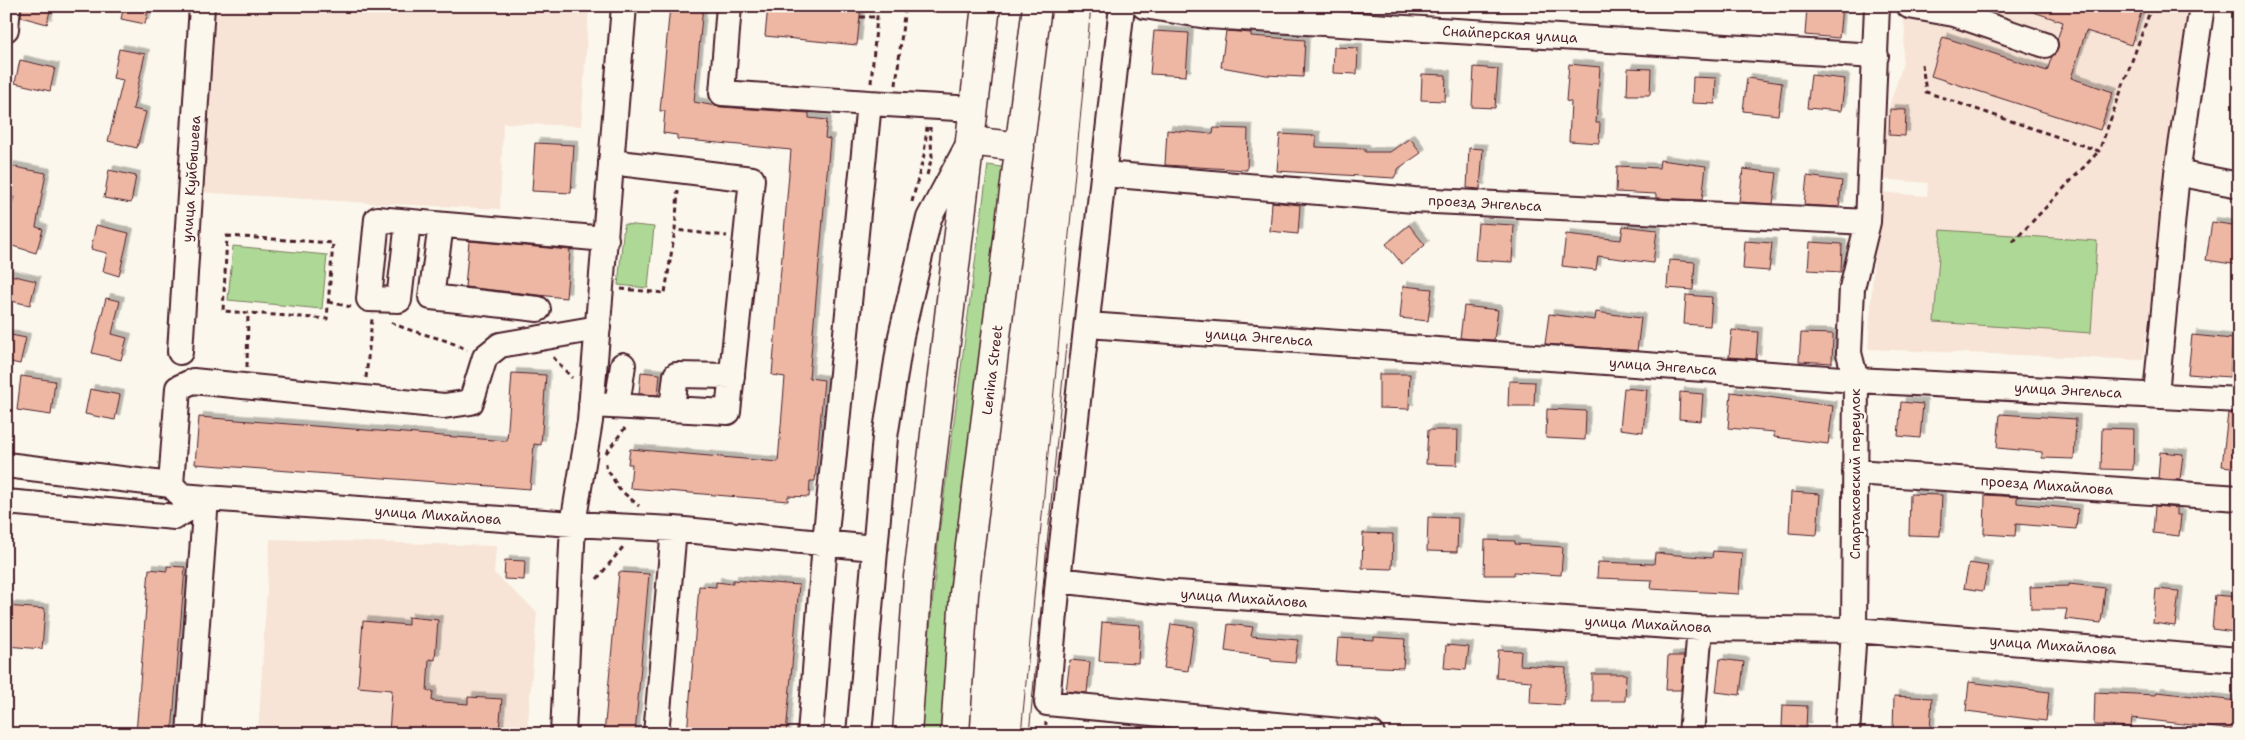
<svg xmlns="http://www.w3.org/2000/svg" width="2245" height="740" font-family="'Shantell Sans',sans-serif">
<defs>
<filter id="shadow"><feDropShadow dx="4.5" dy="-4.5" stdDeviation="0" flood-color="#0004"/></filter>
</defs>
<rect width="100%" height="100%" fill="#fbf7ec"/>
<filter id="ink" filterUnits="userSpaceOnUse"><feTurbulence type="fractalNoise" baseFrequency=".02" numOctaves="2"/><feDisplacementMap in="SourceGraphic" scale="10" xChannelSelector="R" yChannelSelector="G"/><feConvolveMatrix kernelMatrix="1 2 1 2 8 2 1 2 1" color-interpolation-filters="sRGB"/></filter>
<g filter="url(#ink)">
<path fill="#f7e4d6" d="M210 6H589L581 126 503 123 500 209 369 203 197 192Z
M1901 6H2189L2143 360 1868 349 1878 192 1927 196 1928 183 1879 179 1888 109 1902 67 1905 30Z
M270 539 496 546 494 573 537 612 527 734H258Z"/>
<path fill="#aed895" stroke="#7c7c60" d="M988 165 1008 168 958 545 940 734H920L939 534Z
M624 224 654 227 648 288 618 285Z
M1941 230 2097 241 2091 333 1934 322Z
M233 246 327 255 322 309 228 300Z"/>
<path fill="#eeb7a3" stroke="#4a1f2b" filter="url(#shadow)" d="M22 6H51L47 24 21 17Z
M124 6H149L145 24 121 19Z
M670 6H703L694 102 721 107 809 113V118L827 120 825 138 830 139 809 378 824 380 815 481H810L809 497 788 496V501L630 488 632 464H628L630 449 778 462 785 377 772 375 791 150 677 139V135L663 133 665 111H660Z
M768 6H861L857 45 765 36Z
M1807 6H1842L1839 38 1805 35Z
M2025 6H2143L2131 45 2086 31 2071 78 2113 92 2100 130 1931 76 1943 37 2047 71 2052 56 2058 49 2057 40 2063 22 2025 9Z
M1154 31 1189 33 1186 76 1150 74Z
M1226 31 1251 33V36L1305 40 1303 77 1266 75 1221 67Z
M1334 47 1358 48 1357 74 1333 73Z
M119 49 145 54 133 109 146 112 137 148 108 141 123 80 113 78Z
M20 60 55 68 50 91 15 83Z
M1569 64 1600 67 1596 123H1600L1599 143 1569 141 1571 102 1566 101Z
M1474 67 1498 69 1495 108 1472 107Z
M1628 68 1651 69 1650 95H1627Z
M1422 74 1446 75 1445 101 1421 100Z
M1811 75 1845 79 1841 111 1807 108Z
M1693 77 1716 78 1715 104 1692 103Z
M1747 78 1782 83 1778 115 1743 111Z
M1890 109 1906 110 1905 136 1889 135Z
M1214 128 1248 129 1247 170 1165 165 1167 130 1213 134Z
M1280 134 1316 136V147L1365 149V152H1390L1410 138 1421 153 1399 168 1394 178 1277 171Z
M535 143 574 145 571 193 532 191Z
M1469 148 1483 149 1480 189 1467 188Z
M1660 160 1706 166 1702 200 1656 198V194L1616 192 1617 166 1659 168Z
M9 166 46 173 36 227 43 229 36 253 6 244V225L14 197 6 195Z
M1743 169 1777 173 1773 204 1739 202Z
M109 170 136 176 131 203 104 198Z
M1807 176 1842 181 1839 207 1804 205Z
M1272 202 1300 205 1298 234 1270 231Z
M2212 222 2239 226V265L2206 260Z
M1478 223 1514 225 1512 262 1475 260Z
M96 225 129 233 119 276 103 271 107 253 91 249Z
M1409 225 1425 245 1402 264 1386 244Z
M1623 226 1657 230 1653 263 1598 256 1596 270 1562 266 1566 234 1621 240Z
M469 241 570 250 566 298 465 287Z
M1745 241 1772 243 1769 271 1743 269Z
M1810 242 1842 244 1841 272 1808 270Z
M1669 260 1695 262 1693 290 1667 288Z
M6 274 36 281 30 305 6 300Z
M1403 286 1432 289 1428 321 1400 318Z
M1686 295 1712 297 1710 326 1684 324Z
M106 298 120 301 112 334 127 338 121 360 92 353Z
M1464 306 1498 310 1494 340 1460 338Z
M1596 312 1641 318 1637 351 1545 344 1549 314 1595 320Z
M1732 330 1758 332 1756 359 1729 357Z
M1801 333 1833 334 1832 363 1799 361Z
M6 334 26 338 20 364 6 361Z
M2192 335 2233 339 2230 377 2188 374Z
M641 372 660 374 658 395 639 394Z
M512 373 546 375 541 445 534 444 530 489 195 464 199 417 507 441Z
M1379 374H1410L1409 409 1379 408Z
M21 376 55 381 51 415 17 410Z
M1509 381 1535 382 1534 406H1508Z
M1624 388 1647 390 1643 432 1620 429Z
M90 389 120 395 115 420 85 414Z
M1680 392 1703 394 1701 421 1679 419Z
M1731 392 1833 406 1828 444 1774 437V432L1728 428Z
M1901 402 1923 404 1920 438 1898 436Z
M1547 409 1586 411 1585 440 1546 438Z
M2228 413 2239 414V468L2222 466Z
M2000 414 2076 419 2074 459 2042 458V452L1997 448Z
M2102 428 2134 429 2133 470 2101 469Z
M1428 430H1458L1457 465 1426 464Z
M2160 452 2183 454 2180 480 2158 479Z
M1791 492 1820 494 1817 535 1789 533Z
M1910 494 1942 495 1940 536 1909 535Z
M1985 495 2017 497V503L2078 509 2076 529 2016 524 2015 536 1984 534Z
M2155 506 2177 508V515H2181L2179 536 2153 533Z
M1428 517 1458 518 1457 552 1427 551Z
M1363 533 1393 534 1392 569 1362 568Z
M1485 540 1515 541V544L1563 547 1561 575 1514 572V575H1484Z
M1713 551 1742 553 1739 594 1651 589 1652 580 1597 578 1598 562 1654 564 1655 553 1712 558Z
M505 560 525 561 524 580 504 579Z
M1969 563 1988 566 1983 591 1964 588Z
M167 566 185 567 172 734H136L149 569 167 571Z
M619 572 649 574 635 734H604Z
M733 580 799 585 786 734H687L699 586 716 587V582L733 584Z
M2069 584 2105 588 2101 623 2065 619 2067 609H2031L2030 587 2069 586Z
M2156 589 2179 591 2175 626 2153 623Z
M2215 595 2238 597 2234 632 2212 629Z
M6 606 45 609 42 649 6 646Z
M408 617 438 620 435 660 429 659 427 691H433L432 701 468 704V697L502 699 499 731 495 730V734L389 733 392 690 358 687 363 621 408 625Z
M1102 622 1140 625 1138 663 1099 661Z
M1171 624 1194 627 1188 671 1164 668Z
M1228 624 1253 627 1251 636 1298 640 1295 663 1271 661V658L1225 651Z
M1374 637 1405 639 1403 668 1336 665 1338 638 1374 640Z
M1446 645 1469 647 1466 670 1444 668Z
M1498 650 1521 651 1520 665 1566 668 1564 705 1530 703 1531 681 1496 678Z
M1668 656H1684L1681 690H1666Z
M1720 659 1744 662 1740 695 1716 692Z
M1070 660 1090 662 1087 693 1066 691Z
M1592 674H1626L1625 701H1592Z
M1969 682 2049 692 2046 721 1966 711Z
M2095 692 2156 695 2157 692 2237 701 2234 730 2132 718 2131 727 2094 725Z
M1894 696 1932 698 1930 731 1893 729Z
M1783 705 1807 706 1806 728 1782 727Z"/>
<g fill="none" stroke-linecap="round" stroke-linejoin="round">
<g stroke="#4a1f2b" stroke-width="28">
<path id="minor" d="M729 6 722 93 869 103
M1122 6 1058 580 1047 703 1372 734
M1144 6 1207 16 1876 56
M1909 6 1954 14 2045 45
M6 29 8 6
M2177 173 2239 185
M1104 174 1414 200 1868 222
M408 222 399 300 369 299 377 219 606 239
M441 225 431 297 538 309
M1088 325 1856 380 2239 400
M180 352 202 6
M2156 394 2177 173 2202 6
M591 405 728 412 752 179 611 162
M617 406 623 365
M672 408 676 375 732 376
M6 465 171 485
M1855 472 2239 498
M6 502 175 517 206 498 573 524 674 529 874 548
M1058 580 1161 592 1700 628 1854 630 2239 660
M189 734 206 498 182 496 171 485 178 388 193 381 444 406 471 402 485 357 500 345 598 328
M563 734 573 524 590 421 624 6
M656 734 674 529
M810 734 825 543 869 103 974 109
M859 734 885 437 901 336 929 218 967 147
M1691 734 1700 628
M1847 734 1854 630 1856 380 1849 353 1852 288 1868 222 1877 6"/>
</g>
<g stroke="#4a1f2b" stroke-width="31">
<path id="major" d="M970 141 1020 147
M907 734 918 577 986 6
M955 734 964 594 1037 6"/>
</g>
<path stroke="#4a1f2b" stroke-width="3" stroke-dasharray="5 4" stroke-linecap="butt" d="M860 17H877
M1922 64 1926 92 2099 151 2152 6
M871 83 878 6
M896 85 905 6
M927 175 932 157 930 127
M676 191 678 192 675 230 727 236
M912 202 924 155 927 127
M227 236 333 243 327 319 223 311Z
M2013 242 2099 151
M621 289 665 293 675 230
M329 302 351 307
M391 322C415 335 443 336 467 350
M553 357 572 378
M247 367 248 313
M366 378 372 319
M606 453 625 428
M606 463V467L619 489 639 506
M597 579 623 547
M1045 734 1046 722"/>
<use href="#minor" stroke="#fbf7ec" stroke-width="24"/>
<use href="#major" stroke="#fbf7ec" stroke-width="28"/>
<path stroke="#4a1f2b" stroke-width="1" d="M1021 734 1091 6
M1029 734 1066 345"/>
</g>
</g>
<g text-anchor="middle" stroke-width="5" stroke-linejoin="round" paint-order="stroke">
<g font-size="14" fill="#4a1f2b" stroke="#fbf7ec">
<text transform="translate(1510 34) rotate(3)" y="5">Снайперская улица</text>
<text transform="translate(191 179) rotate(-86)" y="5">улица Куйбышева</text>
<text transform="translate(1485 203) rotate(3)" y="5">проезд Энгельса</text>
<text transform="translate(1259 337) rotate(4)" y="5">улица Энгельса</text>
<text transform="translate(1663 366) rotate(4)" y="5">улица Энгельса</text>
<text transform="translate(992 370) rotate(-83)" y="5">Lenina Street</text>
<text transform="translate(2068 390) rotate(3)" y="5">улица Энгельса</text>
<text transform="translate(1855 474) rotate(-90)" y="5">Спартаковский переулок</text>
<text transform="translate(2047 485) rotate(4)" y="5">проезд Михайлова</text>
<text transform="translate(438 515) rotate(4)" y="5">улица Михайлова</text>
<text transform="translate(1244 598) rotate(4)" y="5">улица Михайлова</text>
<text transform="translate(1648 624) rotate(3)" y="5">улица Михайлова</text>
<text transform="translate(2053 645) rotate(4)" y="5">улица Михайлова</text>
</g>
</g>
<rect width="2245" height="740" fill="none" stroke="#fbf7ec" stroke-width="25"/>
<rect x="12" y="12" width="2220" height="715" fill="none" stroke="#4a1f2b" stroke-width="2" filter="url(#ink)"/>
</svg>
